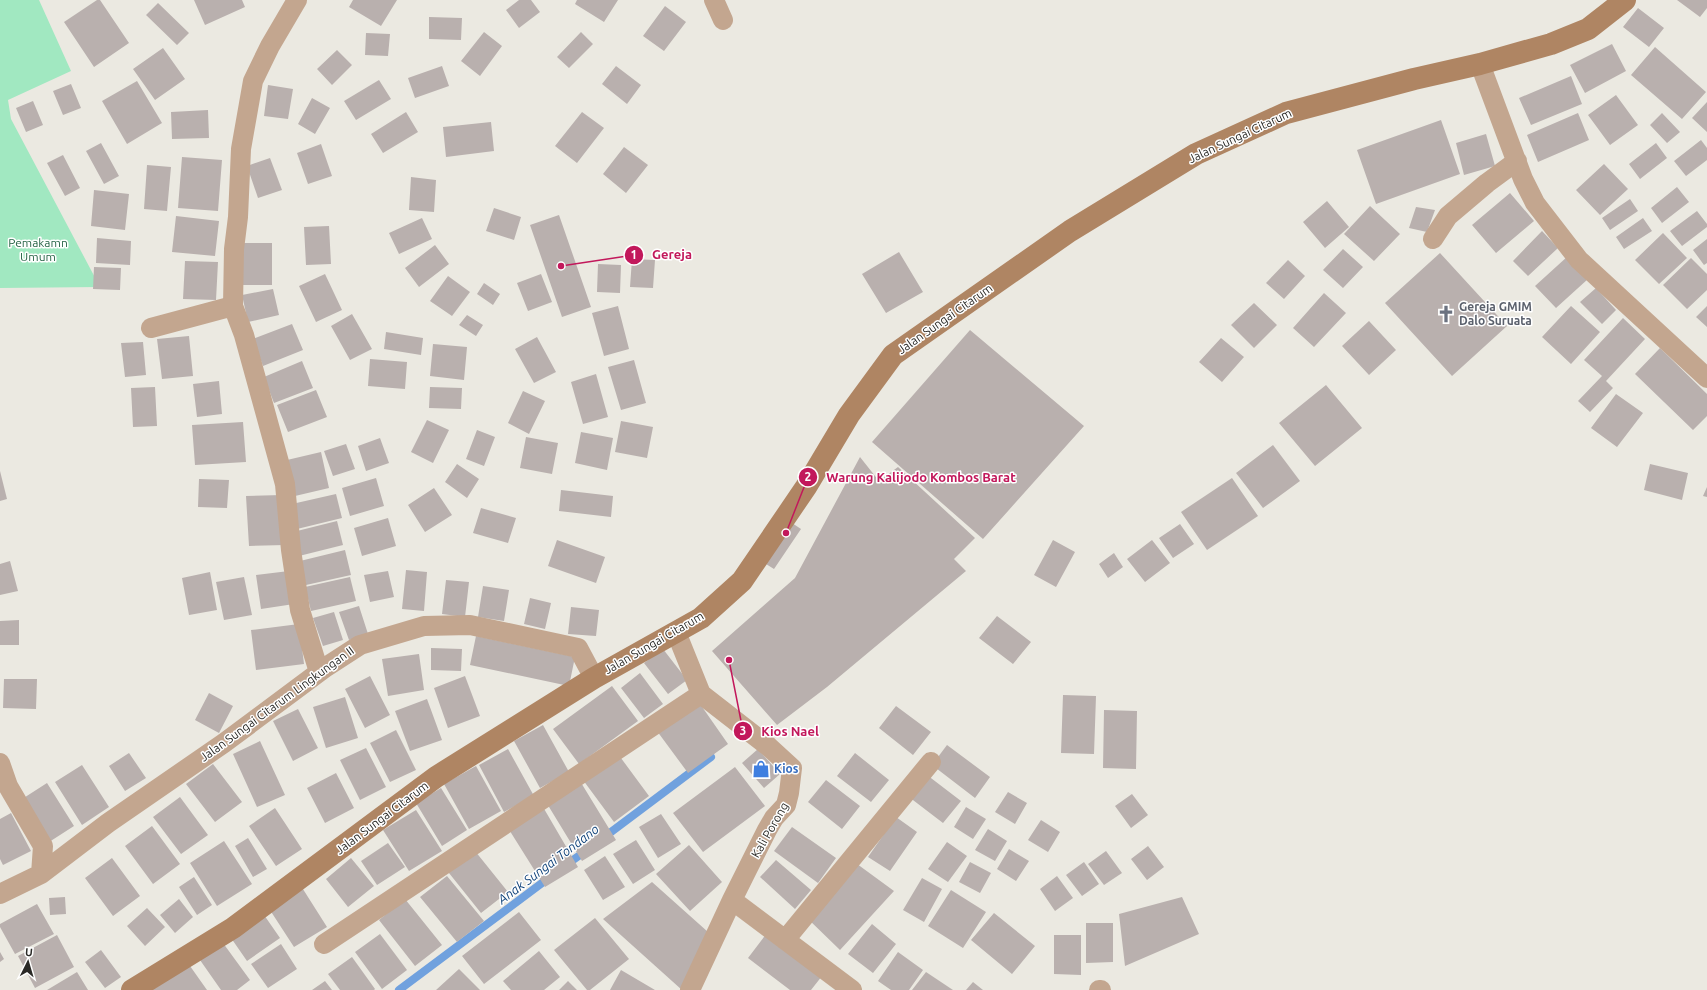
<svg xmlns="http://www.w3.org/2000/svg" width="1707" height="990" font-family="Ubuntu,sans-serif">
<rect width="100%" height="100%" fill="#ebe9e1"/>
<path fill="#a1e8c1" d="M0 0H39L71 71 8 100 11 119 100 287 0 288Z"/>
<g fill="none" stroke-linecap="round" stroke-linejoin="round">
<path stroke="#70a1de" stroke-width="8" d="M603 838 711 757
M566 865 587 850
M399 990 550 877"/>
</g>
<path fill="#b9b0ae" d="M97 0H100L129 43 94 67 64 22Z
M194 0H242L245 7 205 25Z
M353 0H397L381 26 349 7Z
M519 0H531L540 12 519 28 506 10Z
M577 0H618L604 22 575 4Z
M1677 0H1707V8L1700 17Z
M158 3 189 33 177 45 146 15Z
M665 6 686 22 664 51 643 36Z
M1638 8 1664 28 1649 47 1623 27Z
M429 17 462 18 461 40 429 39Z
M484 32 502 46 480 76 461 61Z
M581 32 593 44 569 68 557 57Z
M366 33 390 34 388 56 365 55Z
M1612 44 1626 71 1585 93 1570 65Z
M1655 47 1706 92 1682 119 1631 75Z
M163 48 185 79 155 100 133 69Z
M337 50 352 65 332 85 317 69Z
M442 66 449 86 415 98 408 78Z
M616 66 641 85 627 104 602 84Z
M1571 76 1582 104 1531 125 1519 98Z
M379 80 391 99 356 120 344 101Z
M137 81 162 123 127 144 102 101Z
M71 84 81 108 63 115 53 91Z
M268 85 293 89 288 119 264 116Z
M1616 95 1638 125 1610 145 1588 115Z
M312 98 330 108 315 134 298 124Z
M33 101 43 125 26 132 16 108Z
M1707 102V132L1692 118Z
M208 110 209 138 172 139 171 112Z
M406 112 418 132 383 153 371 134Z
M582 112 604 128 577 163 555 146Z
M1578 113 1589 140 1538 162 1527 135Z
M1662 113 1680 132 1667 143 1650 125Z
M1441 120 1460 174 1376 204 1357 150Z
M491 122 494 151 446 157 443 127Z
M1486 134 1495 166 1464 175 1456 143Z
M1701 140 1707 148V160L1686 176 1674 161Z
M101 143 119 176 104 184 86 151Z
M1656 143 1667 158 1640 179 1629 164Z
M321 144 332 176 308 184 297 153Z
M624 147 648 165 626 193 603 174Z
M63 155 80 188 65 196 47 163Z
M182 157 222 160 218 211 178 208Z
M270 158 282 190 258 198 247 166Z
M1604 164 1628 189 1600 215 1576 190Z
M147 165 171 167 167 211 144 209Z
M411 177 436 180 434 212 409 210Z
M1677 187 1689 202 1662 223 1651 208Z
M94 190 129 194 125 230 91 226Z
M1510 193 1534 221 1496 253 1472 225Z
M1630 199 1638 211 1610 230 1602 218Z
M1327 201 1349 227 1325 248 1303 222Z
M1370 206 1400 234 1374 261 1344 234Z
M1416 207 1435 210 1427 232 1409 228Z
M494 208 521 217 514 240 486 231Z
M1697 211 1707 224V227L1682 246 1670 231Z
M559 215 591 307 562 317 530 225Z
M176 216 219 221 215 256 172 252Z
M422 218 432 239 399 254 389 233Z
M1643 218 1652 231 1624 249 1616 237Z
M329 226 331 264 306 265 304 227Z
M1542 231 1558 248 1528 276 1513 261Z
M1663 233 1687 258 1659 284 1635 260Z
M97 238 131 241 130 265 96 263Z
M1707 239V263L1704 265 1693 250Z
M242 243H272V285H242Z
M435 245 449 264 419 287 405 268Z
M1343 249 1363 267 1343 288 1323 270Z
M899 252 923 292 886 313 862 274Z
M1440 253 1507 326 1452 376 1385 303Z
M1568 256 1588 279 1556 308 1535 286Z
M1691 258 1707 274V290L1687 309 1663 285Z
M632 259 655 260 653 288 630 287Z
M1288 260 1305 276 1284 299 1266 283Z
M185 261 218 262 216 300 183 299Z
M598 264 621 265 620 293 597 292Z
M94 267 121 268 120 290 93 289Z
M325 274 342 310 316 322 299 286Z
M541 274 552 302 528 311 517 283Z
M448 276 470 292 452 316 430 301Z
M484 283 500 294 493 305 477 294Z
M1596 288 1616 310 1602 324 1580 302Z
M273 289 279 315 248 322 242 295Z
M1324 293 1346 313 1314 347 1293 328Z
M1254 303 1277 325 1254 348 1231 325Z
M618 306 629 349 604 356 592 313Z
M1571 306 1600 332 1571 364 1542 337Z
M1707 306V327L1696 317Z
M352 314 372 349 350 360 331 326Z
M467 315 483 325 476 336 459 325Z
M1623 318 1645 339 1606 381 1613 388 1590 412 1578 401 1602 376 1584 360Z
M1369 321 1396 350 1369 375 1342 346Z
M292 324 303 350 263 366 253 339Z
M970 330 1084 426 983 539 872 442Z
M386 332 423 338 421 355 384 349Z
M189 336 193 376 162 379 157 339Z
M537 337 556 372 534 383 515 349Z
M1221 338 1244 357 1222 382 1199 362Z
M143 342 146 375 125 377 121 343Z
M433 344 467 347 464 380 430 376Z
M1660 348 1707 394V416L1693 430 1635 374Z
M370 359 407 362 405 389 368 386Z
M634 360 646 403 621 410 608 367Z
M302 361 313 388 274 403 264 377Z
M596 374 608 417 583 424 571 382Z
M219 381 222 414 197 417 193 384Z
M1326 385 1362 428 1315 466 1279 423Z
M155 387 157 426 133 427 131 388Z
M430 387 462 388 461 409 429 408Z
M316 390 327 417 288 432 277 405Z
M523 391 545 401 529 434 508 423Z
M1616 394 1643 413 1617 447 1591 428Z
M427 420 449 430 433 463 411 452Z
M621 421 653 427 647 458 615 452Z
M243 422 246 462 195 465 192 425Z
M477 430 495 437 484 466 466 459Z
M581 432 613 438 607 470 575 463Z
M526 437 558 443 552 474 520 468Z
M380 438 389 463 366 471 358 446Z
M346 444 355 469 333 476 324 451Z
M1273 445 1300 481 1263 508 1236 473Z
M321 452 329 488 295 496 287 460Z
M860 457 879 481 898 467 975 538 954 559 966 571 827 687 777 725 712 651 795 578Z
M457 464 479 479 467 498 445 482Z
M1650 464 1688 473 1682 500 1644 490Z
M0 471 7 499 0 501Z
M376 478 384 506 350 516 342 488Z
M1232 478 1258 516 1207 550 1181 512Z
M199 479 229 480 227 508 198 507Z
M1707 487V497L1703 496Z
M434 488 452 515 425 532 408 505Z
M561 490 613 496 611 517 559 511Z
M336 494 342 518 297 529 292 504Z
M282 495 285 545 249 546 246 496Z
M481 508 516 518 508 543 473 533Z
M388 518 396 546 362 556 354 528Z
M337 521 343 545 299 556 293 532Z
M789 521 801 529 774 569 761 561Z
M1180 524 1194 544 1173 558 1159 538Z
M557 540 605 557 596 583 548 566Z
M1053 540 1075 552 1056 587 1034 575Z
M1152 540 1170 563 1145 582 1127 559Z
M345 550 351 575 306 585 300 561Z
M1114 553 1123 567 1108 578 1099 564Z
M10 561 18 591 0 595V564Z
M406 570 427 572 424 611 402 609Z
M289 571 294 604 261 609 256 575Z
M388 571 394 597 370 602 364 575Z
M210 572 217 610 189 615 182 578Z
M244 577 252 615 224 620 216 582Z
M350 577 356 601 311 611 305 587Z
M446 580 469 582 465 617 442 614Z
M483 586 509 590 504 621 478 617Z
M530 598 551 603 545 629 524 624Z
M359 606 368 634 349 640 339 612Z
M571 607 599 610 596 636 568 634Z
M334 612 343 640 323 646 313 618Z
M997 616 1031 642 1013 664 979 638Z
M19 620V645H0V621Z
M299 624 304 664 256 670 251 630Z
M476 636 575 657 569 686 470 665Z
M431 648 462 649 461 671 431 670Z
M663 649 687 680 668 694 644 663Z
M419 654 424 690 388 696 382 659Z
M640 673 663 704 644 718 621 688Z
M370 676 390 715 365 728 345 689Z
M465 676 480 716 448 728 434 688Z
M4 679H37L36 709 3 708Z
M612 686 638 721 579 764 553 729Z
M209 693 233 706 219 733 195 720Z
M1063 695 1096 696 1094 754 1061 753Z
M345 697 358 738 326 748 313 707Z
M427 699 442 740 410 751 395 711Z
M698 701 728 744 688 773 657 731Z
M896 706 931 732 913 755 879 728Z
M298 709 318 748 293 761 273 721Z
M1104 710 1137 711 1136 769 1103 768Z
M543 725 569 772 540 788 514 741Z
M396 730 416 770 390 782 370 743Z
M260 741 285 795 257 807 233 754Z
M947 745 990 777 975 798 932 765Z
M366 748 386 787 360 800 340 760Z
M508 749 534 796 504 812 479 765Z
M758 749 780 774 764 788 742 763Z
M129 753 146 778 125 791 109 766Z
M855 753 889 780 871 802 837 776Z
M618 754 649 796 614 822 583 780Z
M213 764 242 802 215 822 186 784Z
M82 765 109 807 82 825 55 782Z
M476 766 501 811 469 829 444 784Z
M735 767 765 806 703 852 673 813Z
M336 773 354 808 325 823 307 788Z
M927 775 961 801 943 823 909 797Z
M826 780 860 806 842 829 808 802Z
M580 781 616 840 582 861 546 802Z
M47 783 74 826 46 844 19 801Z
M441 788 467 830 442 846 416 803Z
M1008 792 1027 803 1015 824 995 812Z
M1132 794 1148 815 1131 828 1115 806Z
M180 797 208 835 181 854 153 817Z
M543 807 578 867 545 887 508 828Z
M966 807 986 819 973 839 954 827Z
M275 808 302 849 276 866 249 826Z
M416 810 442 851 409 871 383 830Z
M11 813 31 851 3 865 0 859V819Z
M661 814 681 844 658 858 639 827Z
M896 817 917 832 890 871 868 857Z
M1041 820 1060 832 1048 852 1028 840Z
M152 826 180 864 153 884 125 846Z
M792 827 836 858 818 883 774 851Z
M988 829 1007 841 995 861 975 850Z
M248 838 267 869 253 877 235 846Z
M636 840 655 870 633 884 613 854Z
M224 841 252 884 217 906 190 863Z
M947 842 967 856 948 882 928 869Z
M388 843 405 867 377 885 361 861Z
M689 845 722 882 690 911 656 874Z
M471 846 508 892 481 913 445 868Z
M1148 846 1164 867 1147 880 1131 859Z
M1009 849 1029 861 1016 881 997 869Z
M1106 851 1122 873 1104 885 1088 864Z
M605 856 625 887 603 900 584 870Z
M112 858 140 896 113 916 85 878Z
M351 858 374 886 348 907 326 879Z
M776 860 811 890 795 909 760 877Z
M853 861 894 891 840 950 805 916Z
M970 862 991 873 980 893 959 882Z
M1084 862 1099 884 1082 896 1066 875Z
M447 876 484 921 457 942 420 897Z
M1057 876 1073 898 1055 911 1040 889Z
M194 877 212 905 197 915 179 887Z
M922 878 942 889 924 922 903 910Z
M652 882 708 932 682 990 603 919Z
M301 886 327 927 294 947 268 907Z
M951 890 986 912 963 948 928 926Z
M65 897 66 914 50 915 49 898Z
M1182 897 1199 934 1125 966 1119 914Z
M179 899 193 917 175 933 160 915Z
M405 899 442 945 415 966 379 920Z
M37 904 54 934 15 954 0 927V924Z
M147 908 165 927 145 946 127 926Z
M262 912 280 938 247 961 229 935Z
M519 912 541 940 484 984 462 956Z
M994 913 1035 946 1012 974 971 940Z
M595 918 629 959 590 990H587L554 950Z
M1086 923H1113V962L1086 963Z
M872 924 896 944 873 973 848 954Z
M767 933 822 976 811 990H790L748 958Z
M380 934 407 970 382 989 355 952Z
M57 935 74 967 35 988 18 956Z
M1054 935H1081V975L1054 974Z
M223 943 250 980 237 990H221L200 960Z
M281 944 297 969 268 988 251 964Z
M101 950 121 977 105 988 85 962Z
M539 951 560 977 544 990H511L503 981Z
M0 952 4 959 0 962Z
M898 952 923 970 909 990H891L878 981Z
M352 957 375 989 374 990H340L328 974Z
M190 966 207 990H152Z
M459 969 480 990H436Z
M621 970 655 990H610Z
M77 972 88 990H47Z
M926 972 953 990H912Z
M325 981 332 990H312Z
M568 981 577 990H559Z
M973 982 983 990H966Z"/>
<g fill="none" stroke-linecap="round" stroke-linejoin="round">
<path stroke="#c3a68f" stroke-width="20" d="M297 0 270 46 253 81 241 149 238 217 234 249 233 306 244 335 285 484 291 550 300 610 319 672
M714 0 723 20
M1480 64 1523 179 1535 203 1579 260 1707 378
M1433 239 1448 216 1487 183 1517 161
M151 328 233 306
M676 632 701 694 768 746 792 768 789 793 786 805 774 818 767 830 732 900 690 990
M0 763 8 786 43 846 41 874
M0 894 41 874 108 823 224 743 326 667 360 645 424 626 470 625 578 648 594 678
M732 900 852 990
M785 940 931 762
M324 944 701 694
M1099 990H1101"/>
<path stroke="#af8563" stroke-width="22" d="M132 990 233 928 436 777 594 678 701 618 742 581 806 487 849 415 893 355 1070 231 1196 154 1286 113 1414 79 1480 64 1551 44 1588 29 1625 0"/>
</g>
<defs>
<g id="church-bare" transform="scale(1.38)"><path d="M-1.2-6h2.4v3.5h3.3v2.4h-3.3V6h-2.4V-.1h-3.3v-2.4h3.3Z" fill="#6b7280" stroke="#fff" stroke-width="2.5" paint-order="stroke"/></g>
<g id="shop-bare" transform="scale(1.38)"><path d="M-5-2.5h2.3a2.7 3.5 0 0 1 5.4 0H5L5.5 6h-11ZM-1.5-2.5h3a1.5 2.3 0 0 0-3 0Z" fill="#3f7fe0" stroke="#fff" stroke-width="2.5" paint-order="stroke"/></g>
</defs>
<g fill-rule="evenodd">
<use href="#church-bare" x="1446" y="314"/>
<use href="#shop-bare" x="761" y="769"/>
</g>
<g text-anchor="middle" stroke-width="3" stroke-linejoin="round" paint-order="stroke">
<g font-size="12" fill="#2a2926" stroke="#fff">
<text transform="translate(1240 136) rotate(-25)" y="4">Jalan Sungai Citarum</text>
<text transform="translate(945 319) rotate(-35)" y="4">Jalan Sungai Citarum</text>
<text transform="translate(654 643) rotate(-30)" y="4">Jalan Sungai Citarum</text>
<text transform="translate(277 704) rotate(-36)" y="4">Jalan Sungai Citarum Lingkungan II</text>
<text transform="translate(382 818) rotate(-37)" y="4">Jalan Sungai Citarum</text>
<text transform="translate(770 830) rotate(-60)" y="4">Kali Porong</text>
</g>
<g font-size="12" fill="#276447" stroke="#fff">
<text x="38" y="247">Pemakamn<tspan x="38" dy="14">Umum</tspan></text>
</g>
<g font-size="12" font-weight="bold" fill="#5b616d" stroke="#fff" text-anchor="start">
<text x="1459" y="311">Gereja GMIM<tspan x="1459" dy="14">Dalo Suruata</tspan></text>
</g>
<g font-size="12" font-weight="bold" fill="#366cbe" stroke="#fff" text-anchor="start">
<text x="774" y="773">Kios</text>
</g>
<g font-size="13" font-style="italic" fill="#11437a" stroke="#fff">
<text transform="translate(548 864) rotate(-37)" y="5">Anak Sungai Tondano</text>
</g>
</g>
<path fill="none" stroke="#c2185b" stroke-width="1.5" d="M561 266L634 255M786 533L808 477M729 660L743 731"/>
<g fill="#c2185b" stroke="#fff" stroke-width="1.5">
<circle cx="561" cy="266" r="4"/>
<circle cx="786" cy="533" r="4"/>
<circle cx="729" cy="660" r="4"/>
<circle cx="634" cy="255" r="10"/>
<circle cx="808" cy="477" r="10"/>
<circle cx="743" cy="731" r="10"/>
</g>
<g font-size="12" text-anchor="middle" font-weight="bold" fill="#fff">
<text x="634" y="259">1</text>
<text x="808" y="481">2</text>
<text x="743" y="735">3</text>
</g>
<g font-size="13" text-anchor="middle" font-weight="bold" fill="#c2185b" stroke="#fff" stroke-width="3" stroke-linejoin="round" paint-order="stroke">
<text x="672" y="259">Gereja</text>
<text x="921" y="482">Warung Kalijodo Kombos Barat</text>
<text x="790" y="736">Kios Nael</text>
</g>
<g transform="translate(28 962) rotate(5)" stroke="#ffffff" stroke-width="3" paint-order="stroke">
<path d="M0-3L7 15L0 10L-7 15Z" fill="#2a2926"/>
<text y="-6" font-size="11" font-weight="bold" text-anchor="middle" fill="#2a2926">U</text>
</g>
</svg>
